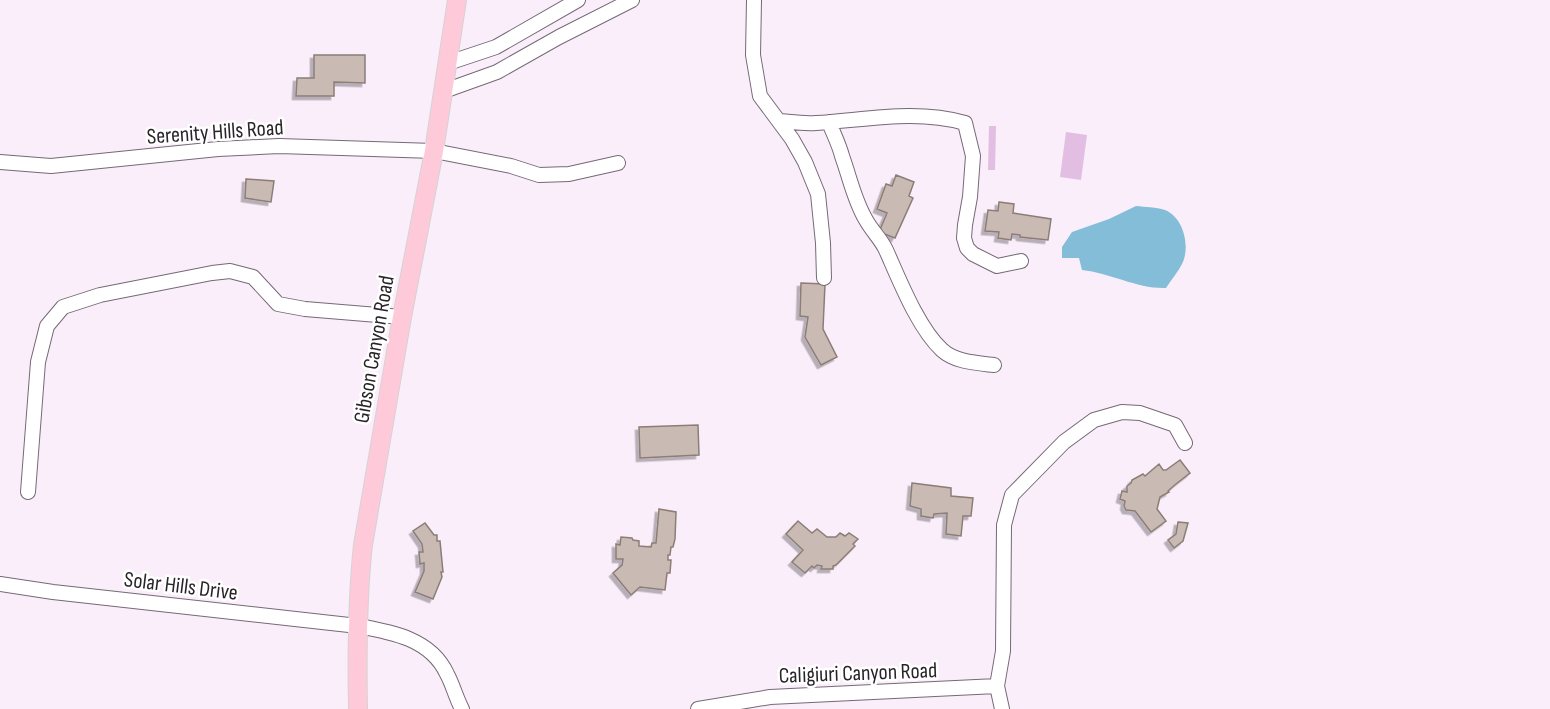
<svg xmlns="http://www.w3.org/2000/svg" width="1550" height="709" font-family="'Sofia Sans Condensed',sans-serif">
<defs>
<filter id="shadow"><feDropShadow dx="-3.5" dy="3.5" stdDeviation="0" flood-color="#0004"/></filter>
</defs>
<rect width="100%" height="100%" fill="#faeefa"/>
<path fill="#e2bee3" d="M989 126H996L995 170H988Z
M1066 132 1087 135 1081 180 1060 177Z"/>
<path fill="#84bdd7" d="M1136 206C1145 207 1156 207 1165 210 1183 217 1191 246 1182 264 1178 272 1171 280 1166 288 1138 289 1110 273 1082 270L1079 258H1062V247L1072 232 1109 219Z"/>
<path fill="#c9bbb3" stroke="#8c7e77" stroke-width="1.5" filter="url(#shadow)" d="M314 55H365V83L334 82V96H296L297 78H314Z
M896 175 914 182 909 196 913 198 895 238 879 232 887 213 877 209 886 184 892 186Z
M246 179 274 181 271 202 245 198Z
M999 202 1014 204 1013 213 1051 219 1048 240 1020 237V235L1012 234 1011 240 998 238 999 232 985 231 988 210 998 211Z
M801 283 825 284 823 329 837 357 821 365 805 337 808 317 800 316Z
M698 425 699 455 640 458 639 427Z
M1180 460 1190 473 1176 484 1168 491 1169 492 1160 497 1157 509 1166 521 1151 532 1135 511 1126 510 1124 506 1125 501 1120 499 1122 491 1127 492V486L1131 483 1132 480 1143 474 1145 476 1159 464 1163 470H1166Z
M912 483 951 488V496L973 498 971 516H963L961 536 946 534 947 513 934 514 933 518 921 516V509L910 506Z
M659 509 676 512 675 539 673 547H671L670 555H668V560H671L670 573H667L665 590 640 587 631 595 613 573 622 565 623 559H616V544L620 545 621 537 632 538 633 540 639 541V546L651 547 652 543H656Z
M798 521 812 533 817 529 827 537H836L840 533 845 536 849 533 858 539 853 544 855 546 836 565 833 566V569H821L822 566 817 565 814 568 812 566 805 573 792 562 803 550 786 534Z
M1178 522 1188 523 1183 541 1174 548 1168 540 1176 534Z
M425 523 434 535H437V541H440L443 572H441L442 577 433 599 415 592 424 571V563L420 564 419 552H423L422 544 413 531Z"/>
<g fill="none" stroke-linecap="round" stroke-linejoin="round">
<g stroke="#746a74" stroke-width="16">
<path id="minor" d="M754 0 753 55 760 96 792 139 805 162 818 194 823 243 824 278
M448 63 496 47 578 0
M444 91 497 72 559 37 632 0
M779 121C791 122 804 124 816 123 866 120 916 109 965 123L973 156 970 197 965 225 964 238 967 248 973 254 997 266 1021 261
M829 122C833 133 839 144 842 156 850 178 854 200 866 220 872 231 881 239 886 250 899 279 918 328 942 350 955 362 976 363 994 365
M0 162 51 166 218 149 279 146 434 151 511 166 539 175 569 174 618 163
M28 492 38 362 47 326 63 307 100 295 212 273 230 271 253 277 278 304 305 309 402 317
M0 584 53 592 358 626C392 632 431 639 447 674 453 685 456 698 462 709
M997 686 1003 651 1004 525 1012 495 1064 442 1094 420 1122 412 1140 413 1175 425 1185 443
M698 709 770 697 997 686 1002 709"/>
</g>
<g stroke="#d4d3d4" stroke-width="20">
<path id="major" d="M358 709C357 654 357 599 363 545L402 317 434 151 457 0"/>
</g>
<use href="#minor" stroke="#fff" stroke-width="14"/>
<use href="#major" stroke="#fecada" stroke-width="18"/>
</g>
<g text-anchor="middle" stroke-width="5" stroke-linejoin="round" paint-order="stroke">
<g font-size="22" fill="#282428" stroke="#fff">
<text transform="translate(215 131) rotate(-4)" y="8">Serenity Hills Road</text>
<text transform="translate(373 349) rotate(-80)" y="8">Gibson Canyon Road</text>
<text transform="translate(181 585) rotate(7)" y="8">Solar Hills Drive</text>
<text transform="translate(858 672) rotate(-2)" y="8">Caligiuri Canyon Road</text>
</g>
</g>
</svg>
